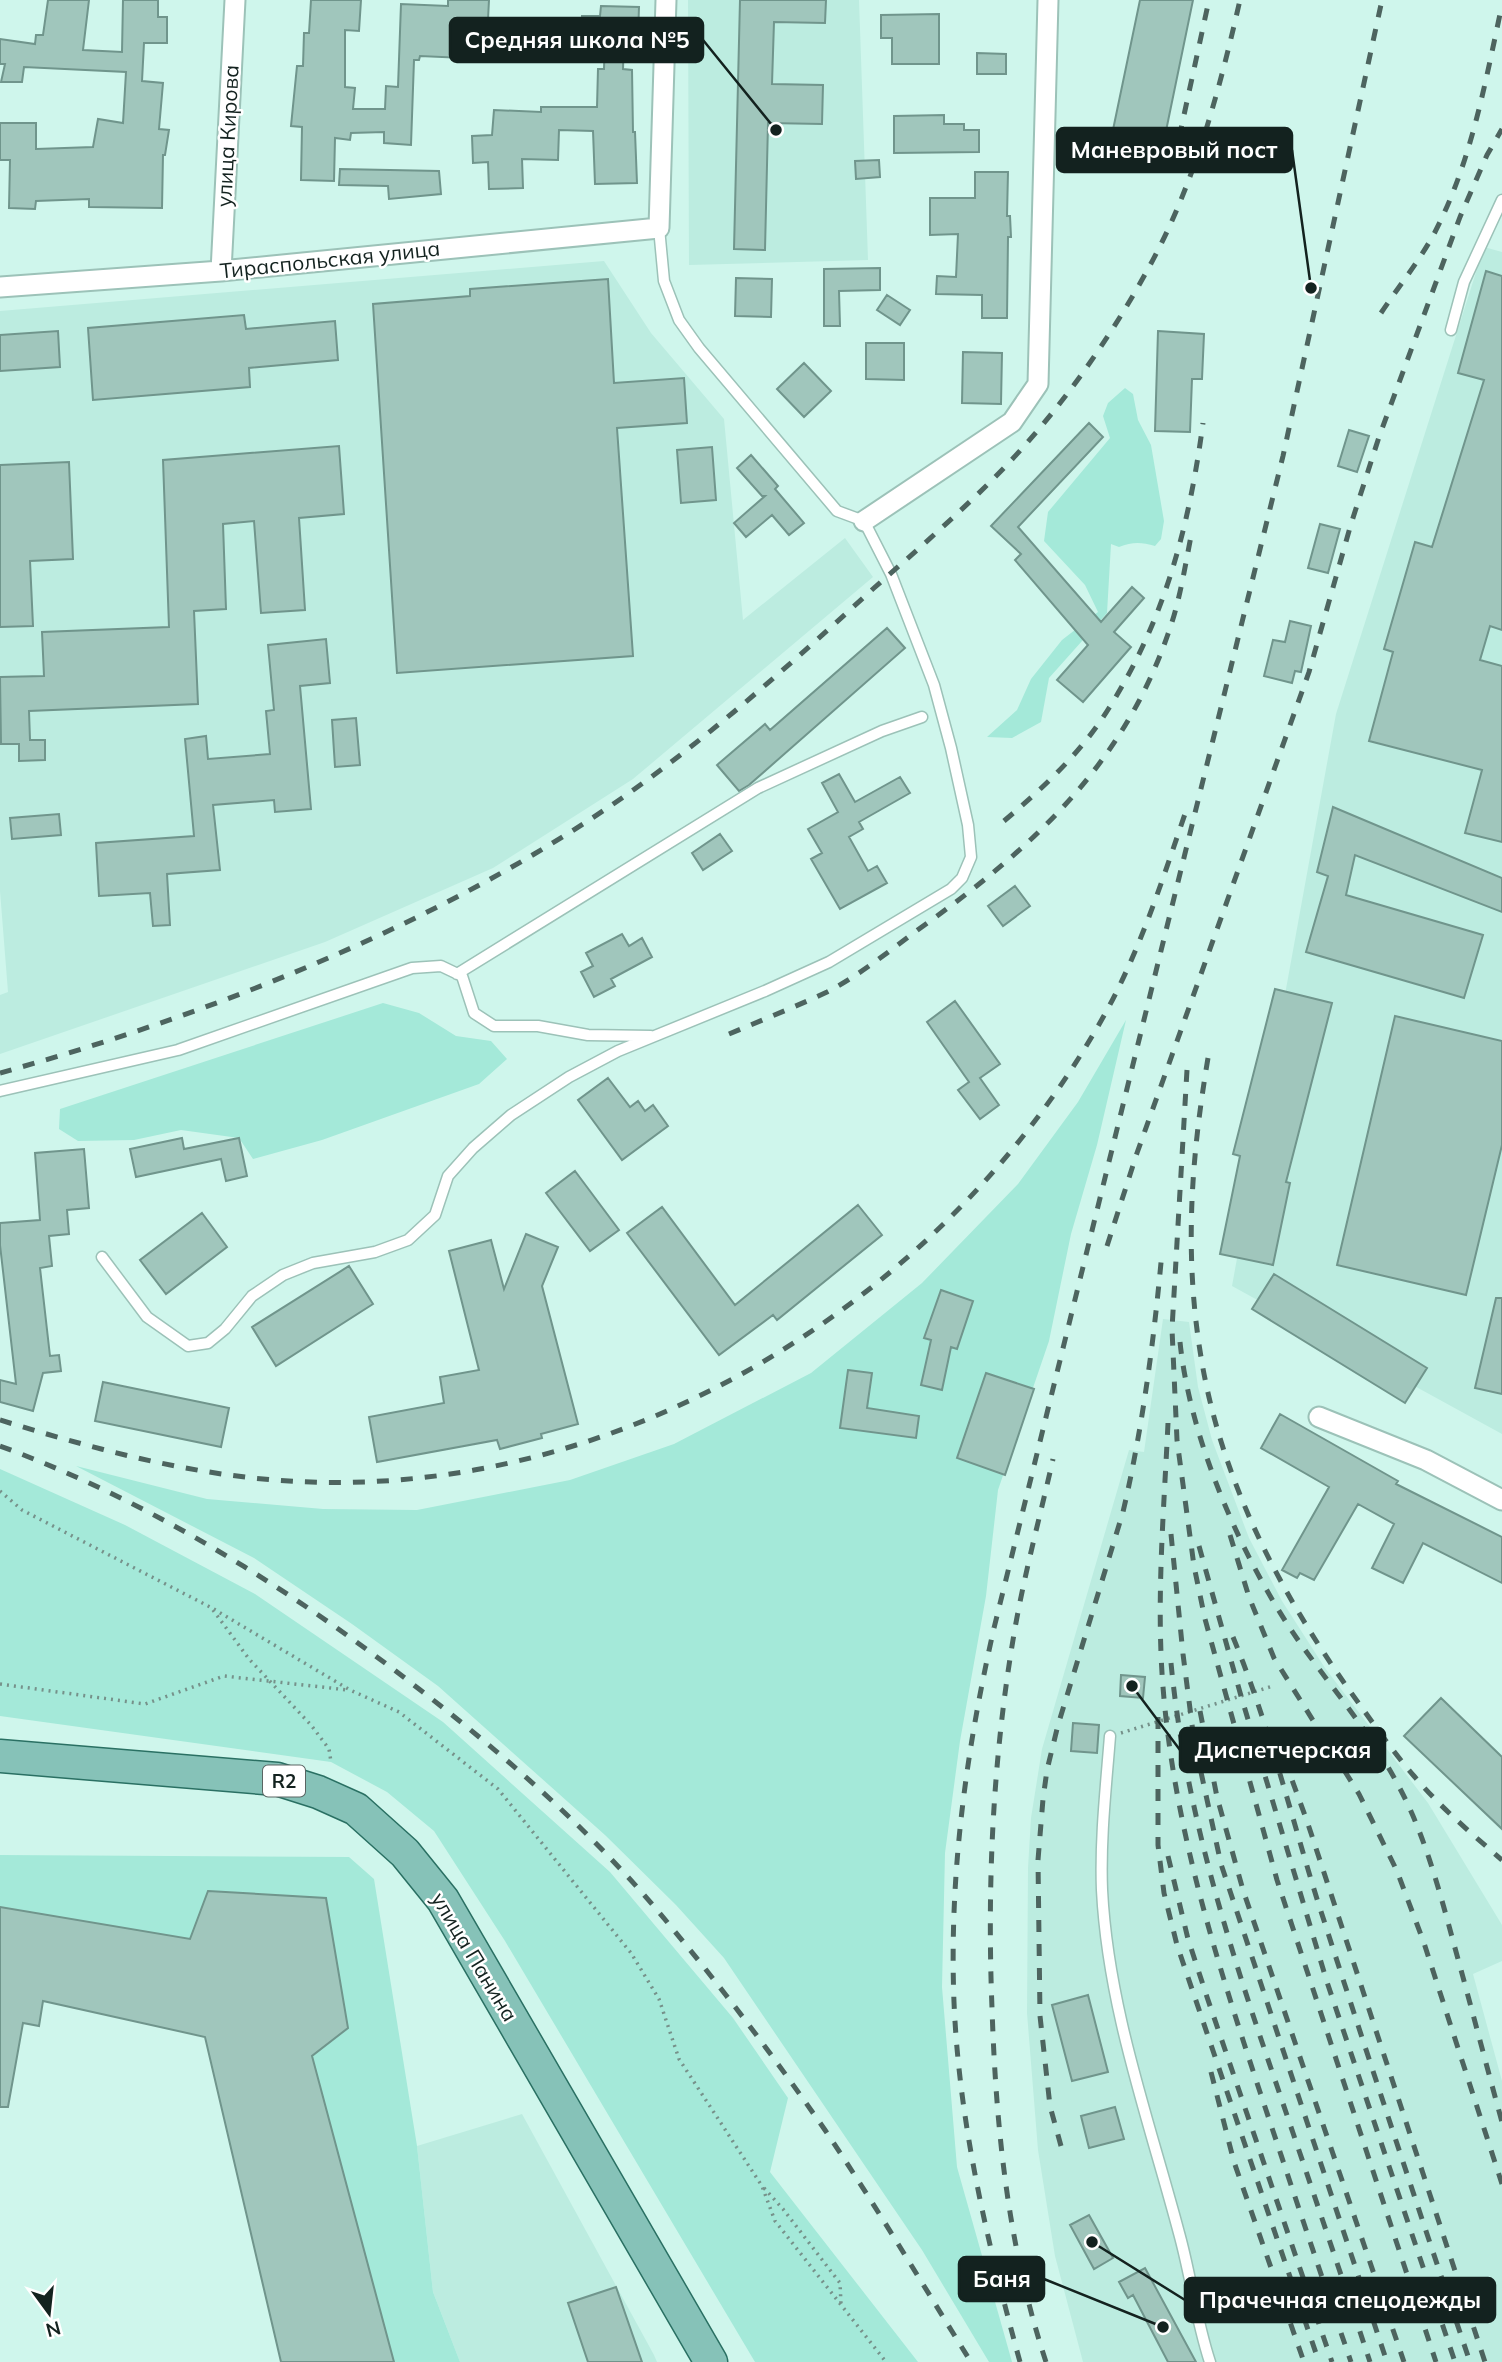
<svg xmlns="http://www.w3.org/2000/svg" width="1502" height="2362" font-family="Mulish,sans-serif">
<rect width="100%" height="100%" fill="#cff6ec"/>
<path fill="#bcece0" d="M688 0H859L868 260 689 265Z
M1484 247 1502 252V1434L1232 1286 1336 714Z
M604 261 651 333 724 419 743 620 845 538 873 577 633 779 493 868 325 942 0 1054V995L8 992 0 891V311Z
M1163 1319 1189 1322 1198 1387 1212 1440 1249 1538 1282 1601 1325 1668 1428 1803 1502 1925V1961L1473 1974 1502 2081V2362H1083L1055 2256 1038 2150 1027 2013 1028 1868 1031 1818 1042 1749 1129 1450 1144 1452Z
M522 2114 654 2355 657 2362H460L433 2292 417 2146Z"/>
<path fill="#a4e9d9" d="M1125 388 1133 394 1138 420 1151 445 1164 521 1161 539 1155 546C1141 542 1132 542 1119 547L1111 544 1107 613 1049 678 1041 722 1012 738 987 737 1017 710 1031 679 1062 640 1098 612 1085 585 1044 541 1048 512 1110 438 1103 416 1108 403Z
M383 1003 419 1013 456 1036 491 1041 507 1059 479 1084 322 1140 253 1159 239 1138 181 1130 134 1140 78 1141 59 1129 60 1109Z
M1126 1020 1097 1145 1071 1234 1049 1341 998 1490 986 1596 960 1741 945 1853 942 1987 957 2167 1012 2362H989L922 2250 724 1958 676 1905 605 1835 438 1686 352 1624 254 1558 76 1466 207 1499 323 1509 417 1510 570 1480 674 1444 811 1373 922 1283 1018 1184 1078 1102Z
M0 1469 125 1525 255 1594 443 1722 610 1872 733 2018 788 2098 770 2172 918 2362H755L505 1941 434 1831 387 1792 331 1762 0 1716Z
M0 1855 349 1857 374 1879 417 2146 433 2292 460 2362H394L312 2056 348 2028 326 1898 209 1891 190 1939 0 1907Z"/>
<path fill="#a0c6bc" stroke="#70958c" stroke-width="2" d="M48 0H89L83 50 122 52 123 0H158V17H167V43H144L142 81 163 83 159 129 169 130 165 155H163L162 208 89 207V199L36 201 35 209 9 208 10 160H0V123H36V149L93 147 98 119 123 123 126 72 24 67 22 82H1L5 64H0V39L35 44 36 35H43Z
M311 0H361L359 31 345 30V87L355 88 353 109H385L386 86 398 87 401 4 448 6V0H489L486 59 420 56 419 60H414L411 145 384 143V132L351 133 350 140 335 138 334 181 301 180 302 127 291 126 297 66H303L304 33H309Z
M740 0H826L825 23 774 22 772 84 823 85 822 124 768 123 765 250 734 249Z
M1140 0H1193L1160 160 1109 149Z
M601 6 639 7 638 37H624L623 69 632 70 633 132H635L637 183 595 184 593 131 559 130 558 160 522 159 523 188 489 189 488 162 473 163 472 136 492 135 494 110 541 112V107H597L598 69H604L605 34 581 33 582 16H600Z
M939 14V64H892V38H881V15Z
M977 53 1006 54V74H977Z
M944 115V124H964V130H979V152L894 153V116Z
M879 160 880 177 856 179 855 161Z
M340 169 439 171 441 194 389 199 388 186 339 185Z
M975 172H1008L1007 216H1010L1011 237H1008L1007 318H982V295L936 294 937 276 956 277 958 234 930 235V198H975Z
M880 268V290L839 291 840 326H824V269Z
M1486 271 1502 276V630L1490 626 1480 660 1502 666V842L1465 833 1482 770 1369 741 1393 652 1384 649 1415 542 1432 547 1484 380 1458 373Z
M736 278 772 279 771 317 735 316Z
M608 279 614 383 684 378 687 423 617 428 633 656 397 673 373 304 470 296V289Z
M887 295 910 310 900 325 877 310Z
M244 315 246 329 335 321 338 360 249 368 250 387 93 400 88 328Z
M58 331 60 367 0 371V335Z
M1158 331 1204 334 1202 379H1192L1190 432 1155 431Z
M866 343H904V380L866 379Z
M963 352 1002 353 1001 404 962 403Z
M804 363 831 391 804 417 777 389Z
M1089 423 1103 437 1018 527 1101 622 1132 587 1144 598 1114 632 1131 647 1083 702 1057 680 1088 645 1015 560 1021 554 991 526Z
M1349 430 1369 436 1357 472 1338 466Z
M339 446 344 514 299 518 305 610 261 613 254 521 223 524 226 609 194 611 198 704 29 711 30 740H45V760L19 761V744H1L0 677 44 676 42 632 169 627 163 460Z
M712 447 716 500 681 503 677 450Z
M751 455 778 486 775 489 804 523 789 535 772 515 746 537 734 523 765 496H762L737 468Z
M69 462 73 559 30 561 33 626 0 627V465Z
M1320 524 1340 529 1328 573 1308 568Z
M1290 621 1311 626 1301 672 1295 671 1292 683 1264 676 1273 640 1285 642Z
M887 628 905 648 749 785 739 791 717 765 765 724 770 730Z
M326 639 330 683 300 686 311 809 275 812 274 800 213 805 220 870 167 874 170 925 153 926 150 893 99 896 96 843 194 836 185 739 206 736 208 759 270 754 266 711 274 710 268 645Z
M356 718 360 765 335 767 332 720Z
M839 774 855 802 900 777 910 793 859 822 863 829 849 837 868 871 877 866 887 883 840 909 811 859 822 853 808 829 838 812 822 783Z
M1333 807 1502 878V912L1355 855 1346 895 1483 935 1464 998 1306 952 1328 876 1317 872Z
M59 814 61 835 12 839 10 818Z
M720 834 732 851 703 870 692 853Z
M1015 886 1030 906 1003 926 988 906Z
M622 934 629 946 642 938 652 957 611 979 615 986 594 997 581 972 593 966 586 953Z
M1275 989 1332 1003 1286 1182 1290 1183 1273 1265 1220 1254 1240 1156 1233 1154Z
M955 1001 1000 1064 980 1078 999 1105 980 1119 958 1090 969 1082 927 1022Z
M1395 1016 1502 1041V1145L1466 1295 1337 1265Z
M608 1078 630 1107 638 1101 645 1111 653 1105 668 1126 622 1160 578 1100Z
M182 1138 184 1149 239 1138 247 1176 226 1181 221 1159 136 1177 130 1149Z
M84 1149 89 1208 67 1210 69 1234 49 1236 52 1266 40 1268 50 1356 59 1355 61 1371 43 1373 33 1411 0 1402V1380L16 1384 0 1245V1223L40 1220 35 1153Z
M575 1171 619 1230 590 1251 546 1193Z
M858 1205 882 1235 777 1320 773 1315 719 1355 627 1233 662 1207 735 1305Z
M202 1213 227 1247 166 1294 140 1260Z
M526 1234 558 1247 542 1286 578 1424 541 1434 542 1438 500 1449 497 1440 377 1462 369 1417 444 1403 440 1377 479 1370 449 1251 491 1240 504 1289Z
M349 1266 373 1304 276 1366 252 1327Z
M1274 1274 1427 1368 1405 1403 1252 1309Z
M941 1290 973 1301 957 1349 951 1347 942 1390 921 1385 931 1340 924 1338Z
M1496 1298H1502V1394L1475 1388Z
M848 1370 872 1373 867 1408 919 1416 916 1438 840 1428Z
M986 1373 1034 1389 1005 1475 957 1458Z
M103 1382 229 1408 221 1447 95 1421Z
M1280 1414 1398 1481 1396 1484 1502 1537V1583L1423 1543 1403 1583 1372 1568 1394 1524 1358 1504 1314 1580 1300 1573 1297 1578 1282 1570 1329 1487 1261 1448Z
M1121 1675 1145 1677 1143 1698 1120 1696Z
M1441 1698 1502 1757V1829L1404 1736Z
M1073 1723 1099 1725 1097 1753 1071 1751Z
M208 1891 326 1898 348 2028 312 2056 394 2362H281L205 2037 43 2001 39 2026 23 2023 8 2107H0V1907L190 1939Z
M1088 1995 1108 2072 1072 2081 1052 2005Z
M1115 2107 1124 2139 1089 2148 1081 2116Z
M1089 2215 1113 2258 1094 2269 1070 2225Z
M1145 2268 1196 2362H1168L1133 2295 1128 2298 1119 2282Z
M616 2287 642 2362H588L568 2303Z"/>
<g fill="none" stroke-linecap="round" stroke-linejoin="round">
<g stroke="#9cc2b8" stroke-width="13">
<path id="service" d="M1451 330 1464 282 1502 200
M457 974 758 788 882 731 922 717
M0 1091 178 1050 412 968 441 966 462 976 474 1013 494 1026H538L588 1035 651 1036
M102 1257 147 1317 188 1346 208 1343 225 1329 252 1296 283 1275 313 1263 375 1252 408 1240 435 1215 448 1176 473 1148 511 1115 569 1077 618 1051 765 991 829 962 951 889 962 878 971 857 968 825 951 748 934 685 891 574 864 521 837 511 699 348 679 320 664 281 659 228
M1110 1736C1106 1787 1100 1839 1102 1890 1108 2008 1149 2120 1179 2233 1191 2276 1196 2320 1210 2362"/>
</g>
<g stroke="#9cc2b8" stroke-width="23">
<path id="minor" d="M221 271 235 0
M0 287 221 271 659 228 666 0
M864 521 1012 422 1038 384 1048 0
M1319 1417 1426 1460 1502 1500"/>
</g>
<g stroke="#2a7063" stroke-width="35">
<path id="primary" d="M0 1756 277 1779 318 1792 356 1809 405 1853 443 1900 711 2362"/>
</g>
<path stroke="#76918a" stroke-width="3.5" stroke-dasharray="2 5" stroke-linecap="butt" d="M0 1491 22 1510 212 1608 350 1690 399 1712 498 1789 631 1953 659 1999 679 2059 762 2186 775 2221 886 2362
M213 1610 249 1659 311 1725 329 1749 331 1762
M0 1684 145 1704 224 1676 348 1690
M1121 1733 1273 1686
M764 2188 783 2209 840 2283 841 2304"/>
<use href="#service" stroke="#fff" stroke-width="10"/>
<use href="#minor" stroke="#fff" stroke-width="19"/>
<use href="#primary" stroke="#86c2b8" stroke-width="32"/>
<path stroke="#4d645f" stroke-width="5" stroke-dasharray="12 12" stroke-linecap="butt" d="M1174 161 1209 0
M1381 313C1399 286 1420 260 1435 232 1472 160 1485 83 1502 5
M1004 821C1043 788 1082 752 1109 708 1165 619 1189 527 1203 423
M729 1034C762 1020 795 1007 827 992 860 975 889 951 919 929 1030 850 1122 767 1168 634 1180 601 1185 566 1192 531
M1208 1058C1191 1159 1184 1255 1201 1357 1222 1485 1284 1601 1360 1705 1377 1729 1395 1754 1414 1776 1440 1807 1472 1834 1502 1860
M1187 1070 1172 1329 1177 1440 1194 1566 1205 1619 1277 1880 1436 2362
M0 1073C212 1014 440 924 622 798 712 735 793 662 874 588 917 550 961 512 1001 471 1059 411 1108 342 1148 269 1194 186 1219 92 1240 0
M1107 1246 1137 1153 1309 672 1351 524 1379 437 1460 217 1487 155 1502 129
M1180 1342C1190 1440 1242 1559 1298 1640 1331 1687 1370 1732 1397 1783 1425 1834 1440 1893 1455 1948 1471 2006 1486 2064 1502 2122
M0 1420C101 1451 205 1479 311 1482 635 1493 951 1293 1106 1012 1141 948 1163 878 1187 808
M1168 1423C1164 1510 1156 1600 1163 1687 1174 1827 1216 1959 1260 2092 1290 2182 1320 2272 1351 2362
M0 1446C152 1502 292 1590 419 1689 511 1760 599 1838 672 1928 726 1993 777 2061 825 2130 876 2206 923 2285 971 2362
M1171 1534 1183 1654 1194 1740 1221 1864 1387 2362
M1230 1535 1249 1597 1274 1658 1359 1794 1397 1871 1424 1943 1502 2184
M1199 1546 1241 1696 1327 1982 1455 2362
M1233 1637C1268 1722 1290 1812 1317 1899 1367 2054 1418 2208 1470 2362
M1171 1663C1185 1808 1228 1944 1275 2080 1307 2174 1339 2268 1370 2362
M1200 1711 1217 1797 1243 1890 1404 2362
M1158 1717V1845L1164 1893 1177 1945 1319 2362
M1284 1758 1307 1821 1485 2362
M1168 1856 1188 1939 1207 1997 1332 2362
M1211 2072 1234 2162 1304 2362
M1061 2146 1050 2106 1040 2016 1038 1860 1043 1799 1047 1770 1058 1725 1123 1512C1143 1426 1154 1339 1162 1252
M1020 2362C988 2245 959 2124 954 2002 949 1876 966 1751 994 1628L1283 456 1382 0
M1046 2362C1008 2247 996 2129 992 2008 987 1883 993 1757 1014 1634 1024 1575 1040 1517 1053 1459"/>
</g>
<g text-anchor="middle" stroke-width="5" stroke-linejoin="round" paint-order="stroke">
<rect fill="#fff" stroke="#5a6462" stroke-width="2" x="263" y="1765.5" width="42" height="31" rx="5"/>
<g font-size="19" font-weight="bold" fill="#13221f">
<text x="284" y="1788">R2</text>
</g>
<g font-size="21" fill="#13221f" stroke="#fff">
<text transform="translate(228 136) rotate(-87)" y="7">улица Кирова</text>
<text transform="translate(330 260) rotate(-6)" y="7">Тираспольская улица</text>
<text transform="translate(474 1957) rotate(59)" y="7">улица Панина</text>
</g>
</g>
<path fill="none" stroke="#13221f" stroke-width="2.5" d="M776 130L703 40M1311 288L1292 150M1132 1686L1180 1750M1163 2327L1044 2279M1092 2242L1185 2300"/>
<g fill="#13221f" stroke="#fff" stroke-width="2.5">
<circle cx="776" cy="130" r="7"/>
<circle cx="1311" cy="288" r="7"/>
<circle cx="1132" cy="1686" r="7"/>
<circle cx="1163" cy="2327" r="7"/>
<circle cx="1092" cy="2242" r="7"/>
</g>
<g fill="#13221f" stroke="#13221f" stroke-width="2.5">
<rect x="450" y="18" width="253" height="44" rx="7"/>
<rect x="1057" y="128" width="235" height="44" rx="7"/>
<rect x="1180" y="1728" width="205" height="44" rx="7"/>
<rect x="959" y="2257" width="85" height="44" rx="7"/>
<rect x="1185" y="2278" width="310" height="44" rx="7"/>
</g>
<g font-size="23" text-anchor="middle" font-weight="bold" fill="#fff">
<text x="577" y="48">Средняя школа №5</text>
<text x="1174" y="158">Маневровый пост</text>
<text x="1283" y="1758">Диспетчерская</text>
<text x="1002" y="2287">Баня</text>
<text x="1340" y="2308">Прачечная спецодежды</text>
</g>
<g transform="translate(49 2313) rotate(165)" stroke="#ffffff" stroke-width="5" paint-order="stroke">
<path d="M0-5L12 26L0 18L-12 26Z" fill="#13221f"/>
<text y="-10" font-size="19" font-weight="bold" text-anchor="middle" fill="#13221f">N</text>
</g>
</svg>
